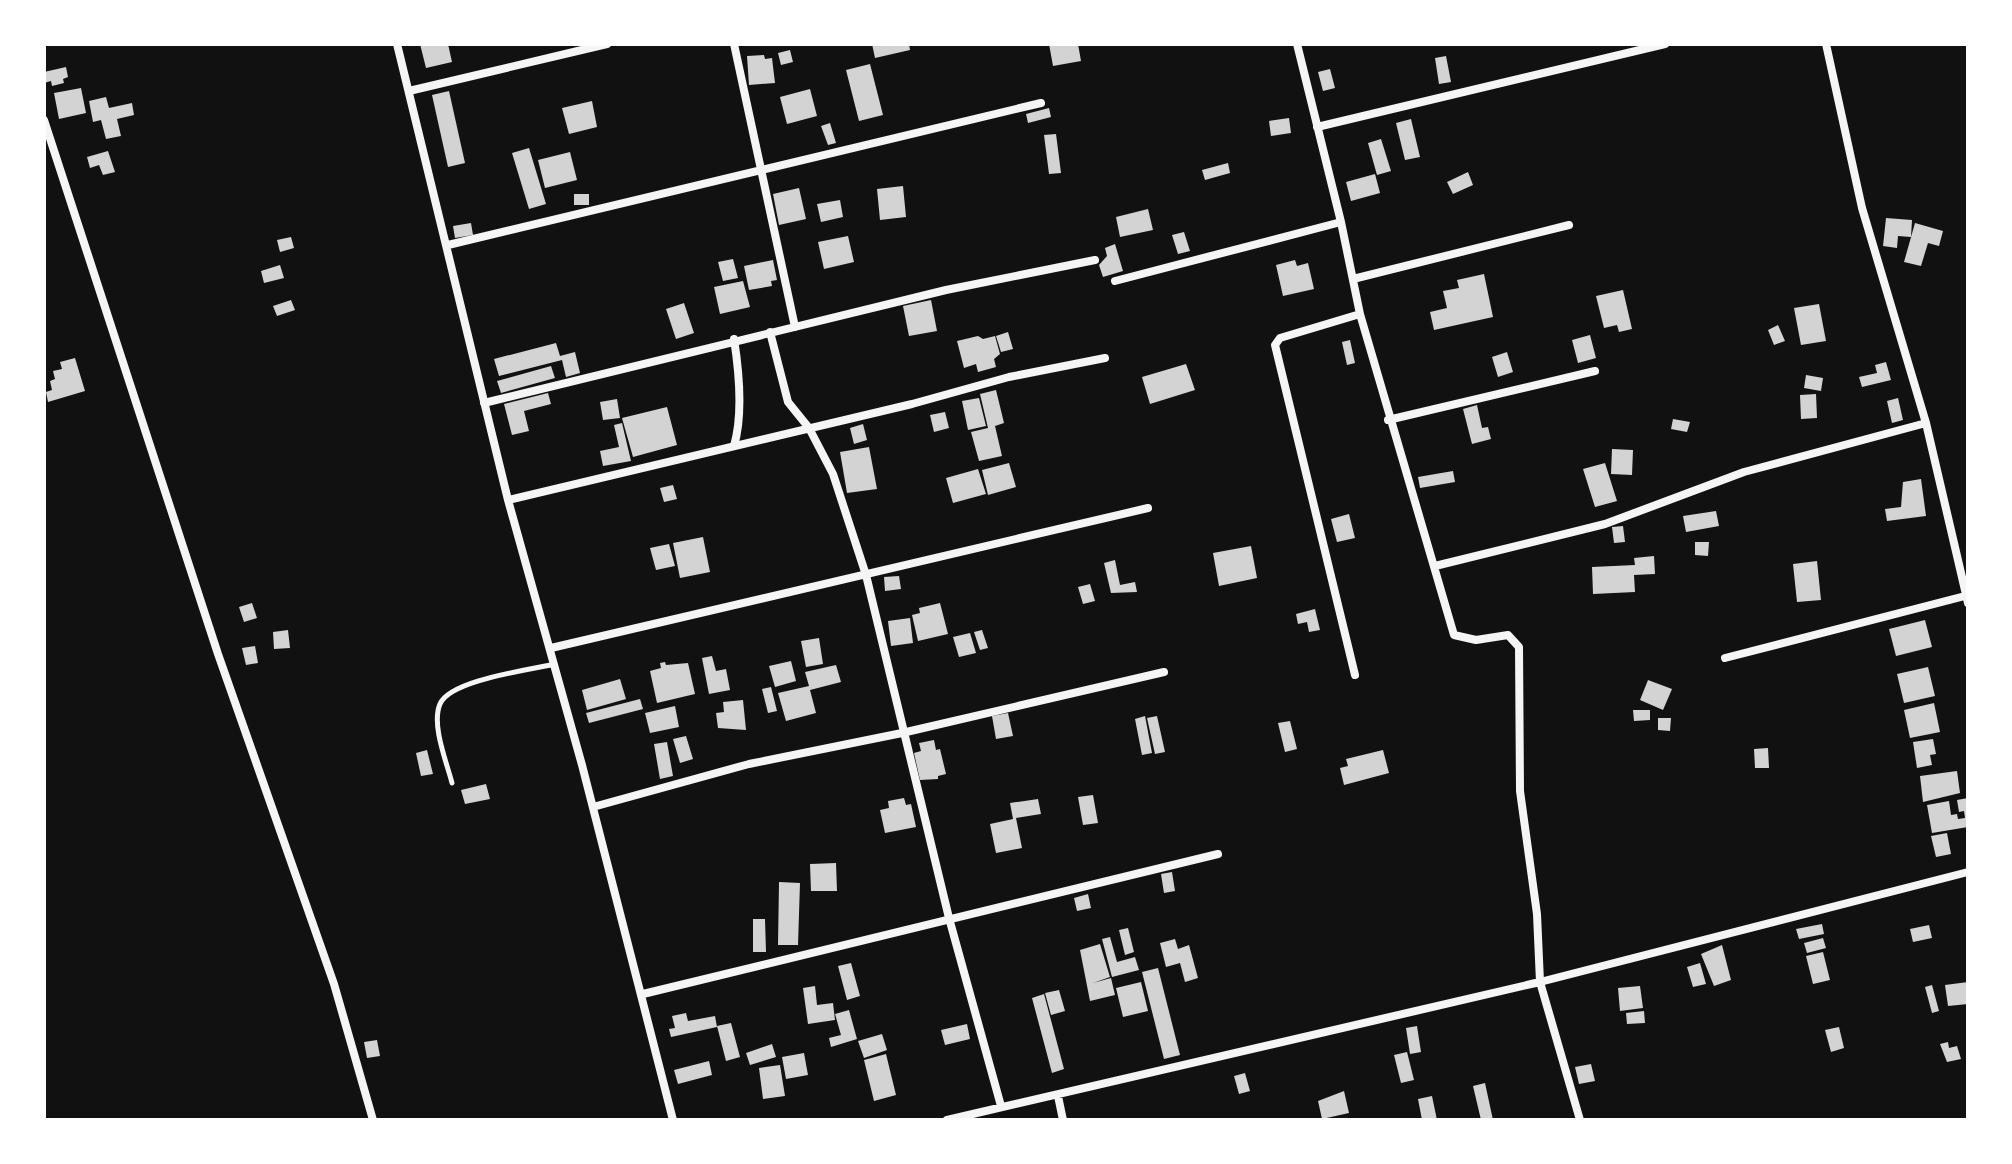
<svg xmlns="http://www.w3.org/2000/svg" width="2012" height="1164" font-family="'PT Serif',serif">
<rect width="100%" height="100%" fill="#111"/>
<path fill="#d3d3d3" d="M420 44H448L452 62 426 68Z
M872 44H909L910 50 875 58Z
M1049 44H1078L1081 61 1053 66Z
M790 50 793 62 781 65 778 53Z
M764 55 765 59 772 58 775 83 749 85 747 56Z
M1446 56 1451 82 1439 84 1435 58Z
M870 64 883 115 859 121 846 70Z
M66 67 68 77 63 79 64 83 52 86 51 81 44 83V72Z
M1330 69 1335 88 1323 91 1318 72Z
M81 88 86 113 59 119 54 93Z
M810 89 817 116 787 124 780 97Z
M449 91 465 163 448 167 432 95Z
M106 97 109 108 132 103 134 115 117 119 121 136 106 139 101 120 93 122 89 101Z
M592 101 597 127 569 134 562 108Z
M1049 108 1051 117 1028 123 1026 114Z
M1289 118 1291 133 1271 136 1269 121Z
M1411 119 1420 157 1405 160 1396 123Z
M830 123 836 143 828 145 821 126Z
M1056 134 1061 173 1049 174 1044 135Z
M1381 139 1391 171 1377 175 1368 143Z
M529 148 546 204 529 209 512 153Z
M108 151 115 172 103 175 99 165 90 168 87 157Z
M570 152 577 180 545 188 538 160Z
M1228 163 1230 173 1205 180 1202 170Z
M1468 172 1473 185 1453 194 1447 182Z
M1375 174 1380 193 1351 201 1346 182Z
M903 186 906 217 880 220 877 189Z
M799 188 806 219 779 225 773 194Z
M574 194H589V205H574Z
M840 200 843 217 821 222 817 204Z
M1148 209 1153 230 1120 237 1116 217Z
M1886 218 1912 220 1911 237 1898 236 1897 248 1883 246Z
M471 223 473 235 455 238 453 226Z
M1915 223 1943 231 1939 246 1928 243 1921 266 1904 262Z
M1184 232 1190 251 1178 254 1172 235Z
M848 236 854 262 824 269 818 242Z
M291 237 294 248 280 252 277 240Z
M1115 244 1123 271 1103 277 1099 265 1107 256 1105 248Z
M733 259 738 278 723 281 718 262Z
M773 260 777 280 771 281 772 286 749 290 744 266Z
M1295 260 1297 266 1308 263 1314 289 1283 296 1276 265Z
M280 265 284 278 264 283 261 271Z
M1484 274 1493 317 1434 330 1430 312 1447 308 1443 291 1459 288 1457 280Z
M743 281 750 307 720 314 714 287Z
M1623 290 1632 329 1619 332 1617 325 1604 328 1596 296Z
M291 300 295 310 277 316 273 306Z
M931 300 937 331 909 336 903 306Z
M684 303 694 333 676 339 666 309Z
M1819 304 1826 341 1801 345 1794 308Z
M1778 325 1785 341 1774 345 1768 330Z
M1008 332 1013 349 1001 352 996 336Z
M1590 335 1596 358 1578 363 1572 340Z
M978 336 983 339 995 336 1000 354 994 359 996 367 978 372 976 364 964 368 957 341Z
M1350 340 1355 363 1347 365 1342 342Z
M556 343 560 356 575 352 580 373 566 377 562 360 499 376 494 359Z
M1507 352 1513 372 1498 377 1492 357Z
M75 358 85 391 48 402 46 392 52 390 50 381 55 379 53 371 62 369 60 362Z
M1886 362 1891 380 1862 387 1859 377 1877 373 1875 365Z
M1186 364 1195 390 1150 404 1142 377Z
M551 366 555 378 501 393 497 381Z
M1806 375 1823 378 1821 391 1804 388Z
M996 390 1004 423 995 426 1002 456 979 461 971 432 988 428 980 394Z
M548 393 551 404 524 411 529 431 512 435 504 404Z
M1816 394 1817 418 1801 419 1800 395Z
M979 398 986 426 968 430 962 401Z
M1898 398 1903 420 1892 423 1887 401Z
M617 399 620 418 603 420 600 402Z
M1477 405 1482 428 1488 427 1491 439 1472 444 1463 409Z
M667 407 677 445 633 457 622 418Z
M945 412 949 428 934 432 930 415Z
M1673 419 1690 422 1687 432 1671 429Z
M622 423 631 461 603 466 600 451 619 447 614 425Z
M863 424 867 440 854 444 850 428Z
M869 447 877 489 847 493 840 452Z
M1612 449 1633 450 1632 475 1611 474Z
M1009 463 1016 487 988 495 982 470Z
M1605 463 1617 501 1595 507 1583 469Z
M978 469 986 494 953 503 946 478Z
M1453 471 1455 482 1420 488 1418 477Z
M1921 479 1926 516 1887 521 1885 509 1901 507 1903 482Z
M673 485 677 499 664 502 660 488Z
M1716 511 1719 526 1686 532 1683 516Z
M1349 514 1355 538 1337 542 1331 519Z
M1623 526 1625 542 1614 543 1612 527Z
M703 537 710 572 680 578 673 543Z
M1695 542H1709L1708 556 1695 555Z
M669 544 675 566 656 570 650 548Z
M1251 546 1257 578 1219 586 1213 553Z
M1654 556 1655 574 1634 575 1635 592 1593 594 1592 567 1635 565 1634 558Z
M1115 560 1120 585 1135 582 1137 592 1111 593 1104 563Z
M1817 561 1821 600 1797 602 1793 564Z
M899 576 901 589 885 591 884 577Z
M1090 584 1095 601 1083 604 1078 587Z
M252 603 257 618 244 622 239 607Z
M940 603 948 634 918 641 912 615 920 613 919 608Z
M1315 609 1320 630 1309 632 1307 622 1298 624 1296 614Z
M910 618 913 643 891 646 888 621Z
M1925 620 1932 647 1896 656 1889 629Z
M288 630 290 648 274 649 273 632Z
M982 630 988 648 980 650 974 632Z
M970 633 976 653 959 657 953 637Z
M819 638 823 664 806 667 801 641Z
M255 646 258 663 246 665 242 648Z
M712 656 716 671 726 669 730 690 709 694 702 658Z
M791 661 796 681 775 687 769 666Z
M665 662 666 665 688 663 695 694 657 703 650 671 661 668 660 663Z
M836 665 841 682 810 690 816 713 786 721 778 693 809 686 805 672Z
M1928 667 1935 696 1904 703 1897 674Z
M620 679 626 699 587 710 582 690Z
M1648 680 1672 689 1663 710 1640 700Z
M771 687 777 711 768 713 762 689Z
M640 699 643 709 589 723 586 713Z
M743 700 746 730 718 728 716 713 724 712 723 702Z
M1934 703 1940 732 1910 738 1904 710Z
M675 706 679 727 650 733 645 713Z
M1633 710H1650V720L1634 721Z
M1008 713 1013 736 996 739 992 716Z
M1145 716 1152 753 1142 755 1135 719Z
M1157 716 1165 752 1155 754 1147 718Z
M1658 718H1671L1670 731 1658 730Z
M1290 721 1297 749 1285 752 1278 723Z
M686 736 693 759 680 763 673 739Z
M1933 739 1936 754 1930 755 1932 765 1917 768 1913 742Z
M934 740 936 750 940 749 946 774 938 776V779L920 780 914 753 921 751 919 743Z
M667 742 673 776 660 779 654 744Z
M1768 748 1769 768H1755L1754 749Z
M427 750 433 774 421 776 416 753Z
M1383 750 1389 773 1344 785 1340 768 1348 766 1346 759Z
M1957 771 1960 793 1923 802 1920 776Z
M486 784 490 799 465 804 461 790Z
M1093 795 1098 823 1083 825 1078 797Z
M904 798 906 805 911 804 916 827 885 833 880 810 889 808 888 801Z
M1968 798V827L1932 833 1927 805 1949 801 1951 815 1957 814 1958 819 1965 818 1964 811 1959 812 1957 800Z
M1038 799 1041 814 1016 818 1022 848 996 853 990 824 1013 819 1010 803Z
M1947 833 1951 854 1936 857 1931 836Z
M836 863 837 891H811L810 864Z
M1172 872 1175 891 1164 893 1161 874Z
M779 882 800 883 798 945H778Z
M1088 894 1091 908 1077 911 1074 898Z
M753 919H765L766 952H753Z
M1822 924 1824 934 1799 939 1796 929Z
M1929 925 1932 938 1913 942 1910 929Z
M1128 928 1134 952 1125 955 1119 930Z
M1110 937 1117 962 1135 957 1139 970 1112 977 1102 939Z
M1823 938 1826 948 1807 953 1804 943Z
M1175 939 1178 949 1189 945 1198 978 1185 982 1180 963 1166 967 1160 943Z
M1100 944 1110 977 1093 983 1111 978 1115 995 1090 1001 1080 950Z
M1722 945 1731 980 1714 986 1701 954Z
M1823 952 1830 980 1813 984 1806 956Z
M851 963 860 996 847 1000 838 966Z
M1700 963 1706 984 1693 987 1687 967Z
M1158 968 1180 1055 1164 1059 1142 972Z
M1141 982 1148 1011 1123 1017 1116 988Z
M1968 982V1004L1948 1006 1945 985Z
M1932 985 1939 1011 1932 1013 1925 987Z
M815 986 817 1005 833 1003 835 1020 808 1024 803 988Z
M1640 986 1643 1008 1620 1011 1618 988Z
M1059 990 1065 1011 1051 1015 1045 993Z
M1044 994 1064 1069 1052 1073 1032 998Z
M849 1010 857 1039 831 1047 829 1038 841 1035 835 1014Z
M1644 1011 1645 1023 1627 1024 1626 1013Z
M686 1013 688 1021 715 1016 717 1027 671 1037 669 1029 675 1028 672 1016Z
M731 1023 740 1057 726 1061 717 1026Z
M967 1024 970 1039 945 1045 941 1030Z
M1417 1026 1421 1052 1410 1054 1406 1028Z
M1839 1027 1844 1048 1831 1052 1825 1030Z
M882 1034 887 1050 864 1058 858 1041Z
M377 1040 380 1056 367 1058 364 1042Z
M1948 1042 1949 1048 1957 1046 1961 1059 1947 1062 1940 1044Z
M772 1044 776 1057 750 1065 746 1053Z
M1407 1052 1414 1080 1401 1083 1394 1055Z
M804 1053 808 1075 786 1079 782 1057Z
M886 1054 896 1095 874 1101 864 1060Z
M709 1061 712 1075 678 1084 674 1070Z
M1591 1064 1595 1081 1579 1084 1575 1067Z
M780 1065 785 1096 763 1099 759 1068Z
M1245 1073 1250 1091 1239 1094 1234 1076Z
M1485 1083 1493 1120H1481L1473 1086Z
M1344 1091 1349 1113 1322 1119 1318 1101Z
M1432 1096 1437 1120H1422L1418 1099Z"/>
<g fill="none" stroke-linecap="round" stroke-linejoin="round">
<path stroke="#f5f5f5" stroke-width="5" d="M452 783C447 763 431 725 440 704 450 680 529 670 555 664"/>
<path stroke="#f5f5f5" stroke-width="8" d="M397 44 508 500 582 765 673 1120
M734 44 795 327
M1297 44 1341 222 1360 314 1454 635 1476 640 1508 635 1519 647 1520 791 1537 914 1540 982 1580 1120
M1826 44 1862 208 1926 423 1968 603
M409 91 607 44
M44 120 218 654 334 984 373 1120
M1317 127 1665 44
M448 245 1041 103
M1353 279 1569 225
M1115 281 1341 222
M770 332 788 402 809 428 833 474 866 575 949 918 1001 1106
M734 339C739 371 743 415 734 446
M484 403 946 290 1095 260
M1388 420 1595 371
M508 500 912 404 1009 377 1105 358
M1435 566 1605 524 1744 472 1926 423
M551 648 1148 508
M1725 658 1965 596
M1355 675 1275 345 1280 338 1360 314
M593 807 749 764 902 733 1164 672
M643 994 1218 854
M1058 1096 1063 1120
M947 1120 1540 982 1968 872"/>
</g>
<rect width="2012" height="1164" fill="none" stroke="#ffffff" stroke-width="92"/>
</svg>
